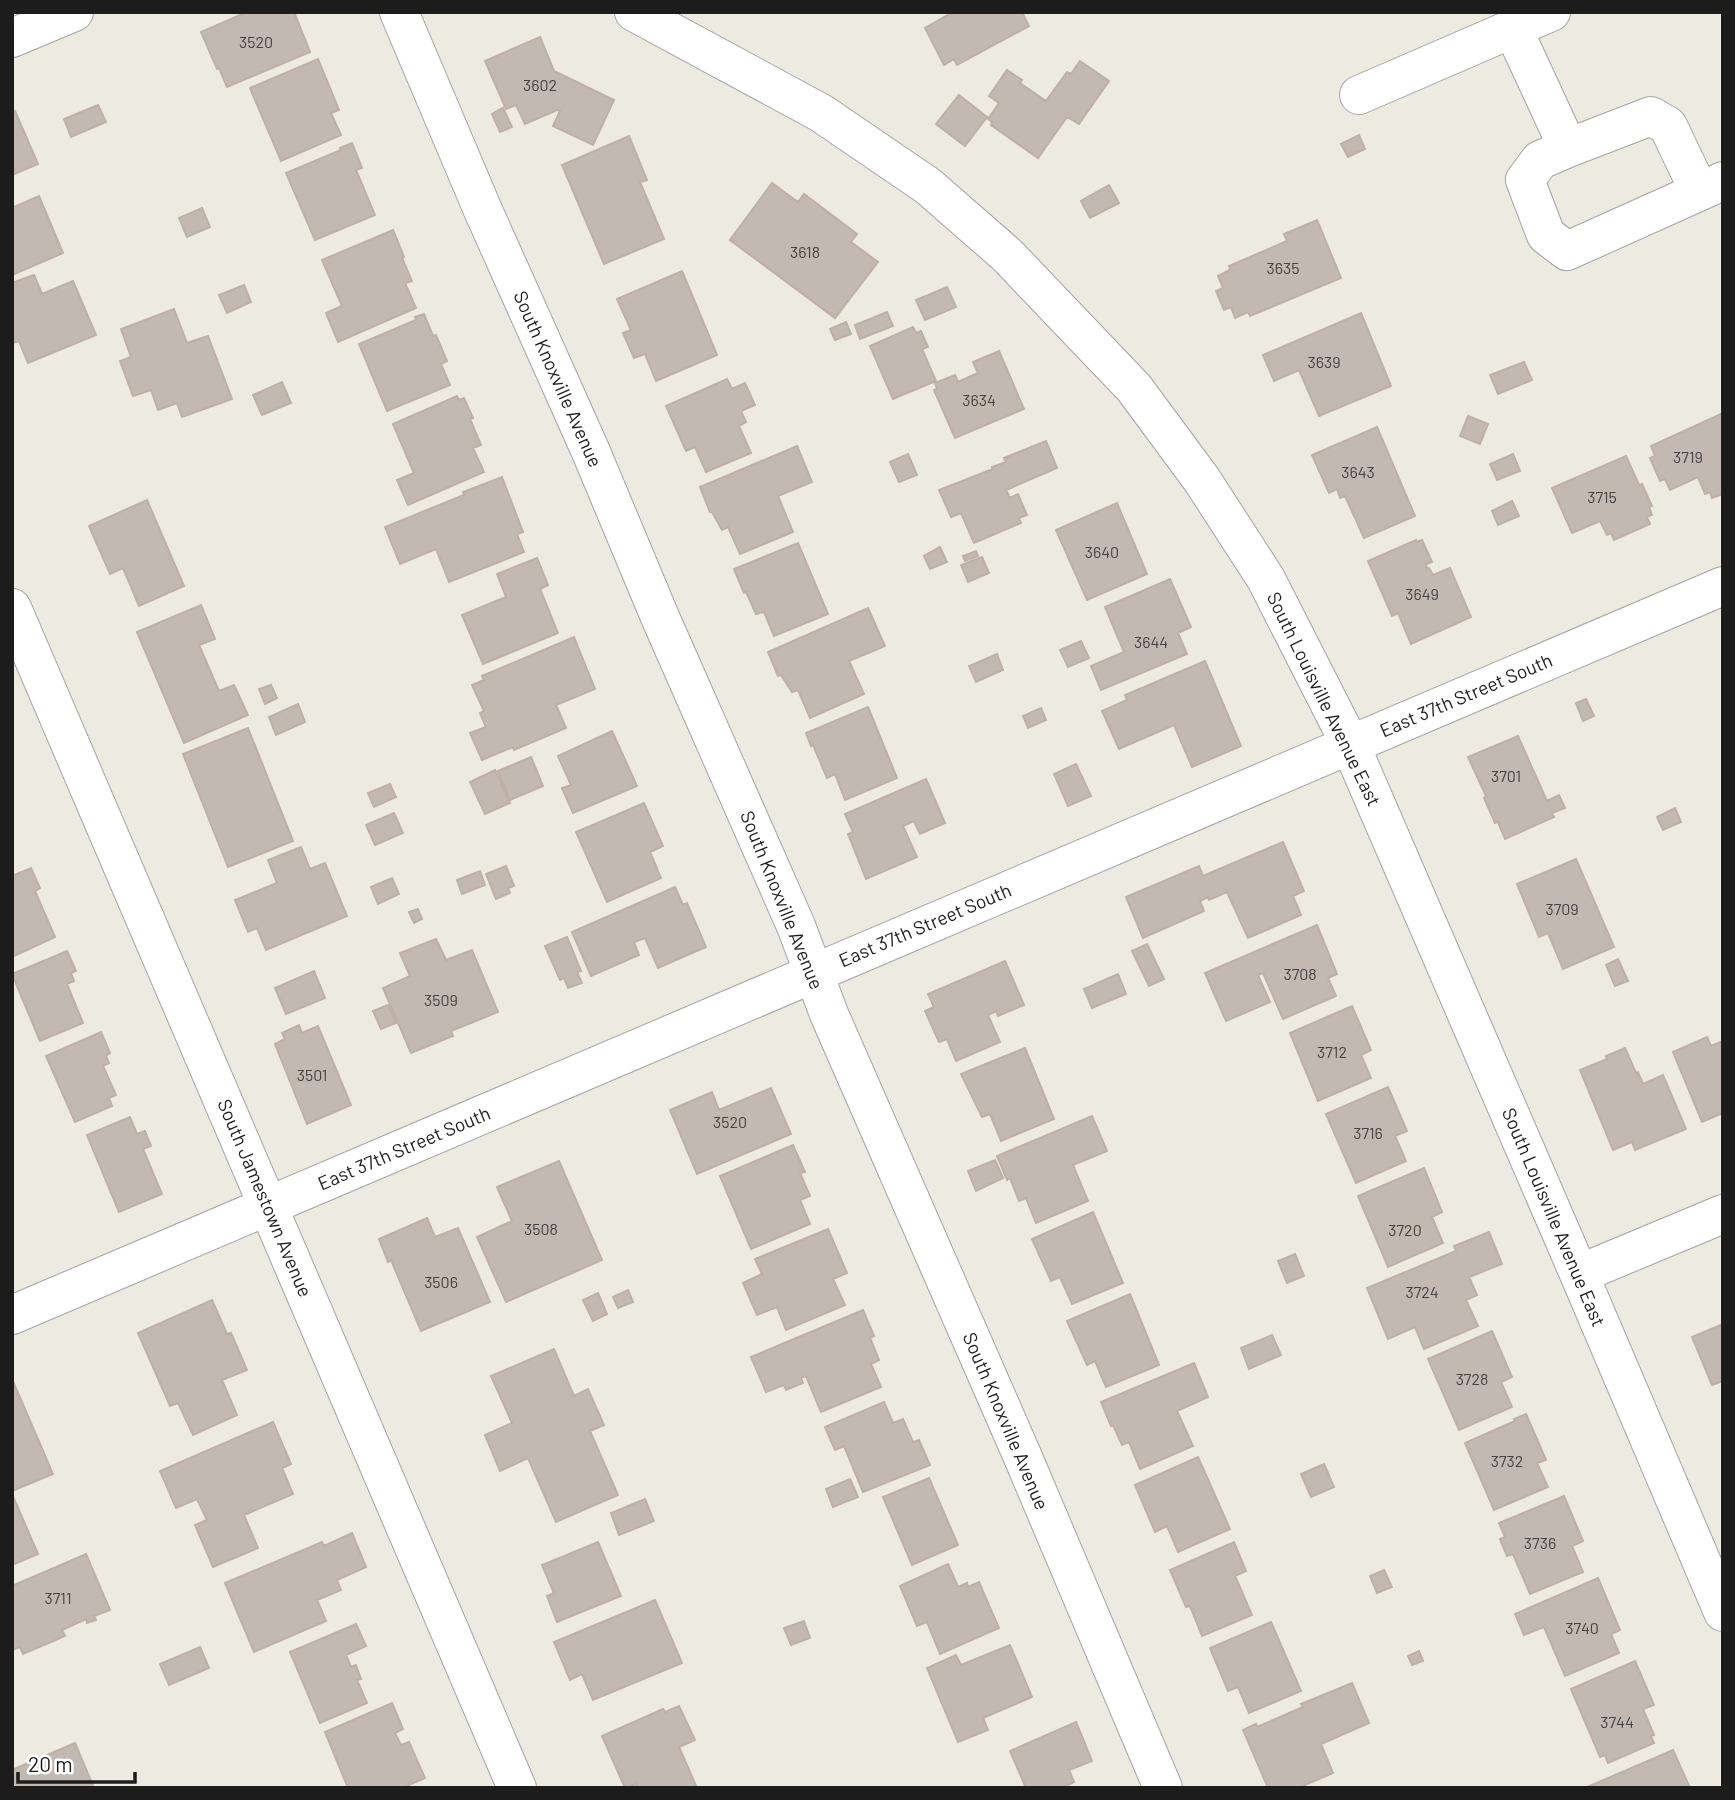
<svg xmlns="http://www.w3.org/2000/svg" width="1735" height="1800" font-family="Barlow,sans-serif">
<rect width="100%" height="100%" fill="#edeae2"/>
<path fill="#c2b9b2" stroke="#bfb0a5" stroke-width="2" d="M247 12H294L310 52 227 87 219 68 217 69 201 32Z
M953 12H1022L1029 26 957 65 954 59 944 65 925 28Z
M540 37 554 71 614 100 593 145 553 126 560 111 557 110 525 124 516 105 506 109 485 61Z
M318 59 339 110 331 113 341 135 281 161 250 88Z
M1080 61 1109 81 1079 124 1067 117 1038 158 991 125 992 122 988 119 999 103 989 96 1007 70 1022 80 1020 83 1046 101 1067 72 1071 74Z
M959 95 987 117 965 146 936 124Z
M98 105 106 122 71 137 64 119Z
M503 108 512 127 500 132 492 114Z
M15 111 38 164 12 175V112Z
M1359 135 1365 149 1348 157 1341 144Z
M629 136 647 180 640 182 664 239 604 264 562 165Z
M352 143 362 168 356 170 375 215 315 240 286 173 341 150 340 148Z
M772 183 798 202 804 194 857 234 851 242 878 262 835 318 730 240Z
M1109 185 1119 203 1090 218 1081 201Z
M39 196 63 253 12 275V208Z
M202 208 210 227 187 237 179 218Z
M1317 220 1341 278 1250 316 1248 312 1235 318 1231 307 1224 310 1216 291 1223 288 1218 276 1230 270 1229 266 1287 241 1284 234Z
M393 230 404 257 402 258 412 281 405 283 416 308 338 342 326 313 342 306 322 260Z
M682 271 717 355 656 381 645 354 634 358 623 333 631 330 617 299Z
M34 275 42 294 73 281 96 335 28 363 19 341 13 343 12 341V283Z
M244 285 251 302 227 313 219 295Z
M947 287 956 307 925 320 916 300Z
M174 309 187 343 208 336 232 399 182 417 177 403 158 410 151 390 133 396 120 361 131 357 121 329Z
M887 312 893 326 860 339 855 325Z
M1361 313 1391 386 1319 416 1299 370 1274 381 1263 355Z
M424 314 433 336 436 335 447 361 441 364 450 385 387 411 359 344 416 320 415 317Z
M846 322 851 334 835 340 830 329Z
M913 327 916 333 921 331 928 347 922 349 936 381 893 399 870 346Z
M999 351 1024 409 955 438 934 390 937 389 935 383 955 375 958 382 978 373 973 362Z
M1524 362 1532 380 1498 394 1490 375Z
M727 379 732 389 745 383 755 405 741 411 746 422 739 426 751 453 706 472 695 447 686 451 666 406Z
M282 382 291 403 262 415 253 395Z
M457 396 459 400 464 398 473 418 470 419 481 445 473 448 484 472 408 505 397 480 414 473 393 424Z
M1723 413V494L1712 498 1710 492 1705 494 1698 477 1670 490 1665 479 1660 481 1650 458 1655 456 1651 446Z
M1468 416 1488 424 1480 444 1460 436Z
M1377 427 1415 516 1364 538 1345 496 1340 498 1337 489 1329 493 1312 455Z
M1046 441 1057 468 1006 490 1010 498 1018 494 1027 515 1019 518 1021 523 974 543 961 513 951 517 939 490 993 469 992 467 1006 462 1004 458Z
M797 446 812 482 778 496 793 532 740 554 728 527 722 530 712 512H710L700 487Z
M908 454 917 475 899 482 890 462Z
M1513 454 1520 471 1497 480 1490 464Z
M1626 456 1639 485 1642 484 1652 506 1649 507 1652 515 1647 517 1650 524 1614 540 1611 533 1607 535 1600 521 1572 533 1552 488Z
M502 477 523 532 517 534 524 552 449 582 436 549 400 564 385 527 464 495 463 492Z
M147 500 184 586 139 606 123 568 110 574 89 526Z
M1512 501 1519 516 1498 525 1492 511Z
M1117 503 1147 574 1087 600 1056 530Z
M1416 540 1417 542 1422 540 1432 562 1426 564 1427 569 1429 568 1433 575 1450 568 1471 617 1411 644 1398 613 1392 616 1368 561Z
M798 543 828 614 774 636 764 612 756 614 746 592 744 593 734 569Z
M940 547 947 562 930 569 924 556Z
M976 551 978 556 965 561 963 556Z
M982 557 989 573 968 582 961 565Z
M537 558 548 585 540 589 558 633 483 664 462 615 506 597 497 574Z
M1170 579 1191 627 1178 633 1187 654 1101 690 1091 666 1124 652 1105 607Z
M201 605 215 639 199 645 219 691 234 685 248 715 184 743 137 632Z
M868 608 885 646 849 661 864 694 810 718 798 690 792 692 781 675 778 676 768 652Z
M574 637 595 689 556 705 566 728 514 750 513 747 482 760 470 733 486 727 480 713 484 711 472 685 484 680 482 676Z
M1081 641 1089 658 1068 667 1060 650Z
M997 654 1003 670 976 682 969 666Z
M1205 661 1241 746 1192 767 1174 725 1119 749 1102 711 1127 700 1125 695Z
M271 685 277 698 265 704 259 689Z
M1586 699 1594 716 1583 721 1576 703Z
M298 704 305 722 276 735 269 717Z
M868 707 897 778 845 800 835 774 827 778 813 745 811 746 806 733Z
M1041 708 1046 720 1028 728 1023 716Z
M248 728 293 841 228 867 183 754Z
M612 731 637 786 573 813 562 788 571 785 558 756Z
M1518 736 1547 801 1559 795 1565 808 1552 813 1554 817 1505 839 1498 822 1495 823 1484 798 1486 796 1468 757Z
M531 757 543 786 510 800 498 771Z
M1076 764 1091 796 1068 806 1054 774Z
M495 770 510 803 485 814 470 782Z
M926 779 945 823 920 834 914 821 903 826 917 857 866 879 848 834 853 832 845 814Z
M390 784 396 797 374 807 368 793Z
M644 803 663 846 650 852 661 878 607 902 576 832Z
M1675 808 1681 822 1663 830 1657 817Z
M394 813 403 833 375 845 366 825Z
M1283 842 1304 891 1293 896 1301 915 1248 938 1227 892 1209 900 1208 897 1200 901 1204 911 1143 938 1126 897 1199 866 1203 876Z
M301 847 310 869 325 863 347 916 266 950 257 928 248 932 235 900 277 883 268 860Z
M1576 859 1614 947 1563 969 1548 933 1539 937 1517 884Z
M506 866 514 886 508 888 510 893 496 899 486 874Z
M31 868 40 888 35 891 55 937 12 957V876Z
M480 871 485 885 462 894 457 880Z
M392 878 399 894 378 904 371 887Z
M675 887 683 905 687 903 706 947 658 968 645 938 634 942 639 955 591 976 572 932Z
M418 909 422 919 414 923 409 912Z
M1317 925 1337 974 1328 978 1336 996 1283 1019 1263 973 1258 975 1270 1002 1226 1021 1205 973Z
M567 937 581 971 577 972 582 983 568 988 564 978 560 980 545 946Z
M436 939 446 960 472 950 498 1012 451 1031 453 1036 411 1053 383 988 410 976 400 953Z
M1147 944 1164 979 1149 986 1132 951Z
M67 951 76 971 71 973 74 981 67 984 83 1023 40 1041 12 974Z
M1618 959 1628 981 1615 986 1606 965Z
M1005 961 1024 1005 998 1016 996 1011 988 1015 1000 1042 956 1061 947 1039 939 1042 925 1011 934 1007 928 994Z
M314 971 325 998 286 1014 275 988Z
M1118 974 1126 994 1092 1008 1084 989Z
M388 1005 396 1023 381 1029 373 1011Z
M1352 1006 1371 1050 1361 1055 1371 1078 1318 1101 1290 1033Z
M299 1025 302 1033 318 1026 351 1105 307 1124 275 1044 285 1039 282 1033Z
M101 1032 110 1053 106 1056 109 1063 103 1066 116 1095 109 1098 112 1106 75 1122 46 1056Z
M1707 1037 1711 1046 1723 1041V1113L1702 1122 1673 1052Z
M1025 1048 1054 1119 1001 1141 990 1114 982 1117 961 1074Z
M1625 1048 1636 1073 1638 1072 1643 1084 1663 1075 1686 1129 1635 1150 1632 1142 1613 1150 1580 1070 1607 1059 1606 1056Z
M1388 1087 1407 1131 1395 1136 1406 1161 1356 1183 1326 1114Z
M771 1088 791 1134 697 1174 670 1110 712 1092 719 1110Z
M1092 1116 1107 1151 1073 1165 1088 1201 1036 1223 1026 1198 1019 1201 1010 1178 1007 1180 997 1156Z
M130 1117 137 1134 145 1131 151 1146 143 1149 162 1194 119 1212 87 1135Z
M793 1145 805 1172 800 1173 810 1196 800 1200 810 1224 751 1249 720 1176Z
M995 1160 1003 1178 976 1191 968 1171Z
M559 1161 602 1260 506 1302 477 1237 512 1221 497 1187Z
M1424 1168 1442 1212 1432 1217 1443 1243 1388 1267 1358 1196Z
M1093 1212 1123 1283 1072 1304 1060 1277 1051 1281 1032 1239Z
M427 1218 435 1237 458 1228 490 1302 421 1331 391 1260 388 1262 379 1239Z
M828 1229 847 1273 833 1279 845 1305 786 1330 777 1307 757 1315 743 1283 762 1274 755 1259Z
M1489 1232 1502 1264 1469 1277 1477 1295 1466 1300 1478 1326 1424 1349 1415 1327 1388 1339 1367 1288 1456 1251 1454 1246Z
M1295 1254 1304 1276 1287 1283 1278 1261Z
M628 1290 633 1302 618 1308 613 1297Z
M598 1293 607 1314 593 1321 583 1300Z
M1130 1294 1159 1365 1106 1387 1095 1361 1087 1365 1067 1321Z
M212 1300 227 1334 231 1333 247 1370 222 1380 237 1415 193 1435 178 1403 170 1406 138 1333Z
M863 1310 874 1336 870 1338 879 1360 871 1364 881 1387 821 1412 806 1376 801 1378 803 1383 786 1390 784 1385 766 1392 751 1357Z
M1723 1324V1381L1712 1385 1692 1337Z
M1492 1331 1512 1377 1501 1382 1512 1407 1459 1430 1428 1359Z
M1272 1335 1281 1355 1249 1369 1241 1348Z
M554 1349 574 1396 588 1389 604 1425 590 1431 618 1495 556 1522 528 1458 500 1471 485 1435 512 1423 491 1376Z
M1194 1363 1208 1397 1177 1411 1193 1446 1140 1469 1129 1442 1122 1445 1113 1425 1111 1426 1101 1402Z
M12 1379 53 1474 12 1491Z
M884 1402 893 1423 903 1419 913 1442 919 1440 930 1465 863 1492 844 1446 835 1450 825 1427Z
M1526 1414 1546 1460 1537 1463 1548 1487 1494 1510 1465 1443 1515 1421 1514 1419Z
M273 1422 291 1464 282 1468 293 1494 244 1515 258 1548 213 1567 195 1525 207 1520 197 1499 176 1508 160 1471Z
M1198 1457 1230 1529 1178 1552 1167 1526 1155 1532 1135 1485Z
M1324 1464 1334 1487 1311 1497 1301 1474Z
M929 1478 958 1545 912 1565 883 1497Z
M850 1479 858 1497 833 1507 826 1489Z
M12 1494 38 1554 12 1565Z
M1564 1496 1583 1541 1572 1546 1583 1572 1530 1594 1513 1554 1507 1556 1500 1539 1505 1537 1499 1523Z
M645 1499 654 1521 619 1535 611 1513Z
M352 1533 366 1567 337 1580 341 1590 317 1600 326 1621 254 1652 225 1583 322 1542 324 1546Z
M598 1542 621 1596 557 1622 547 1596 554 1593 542 1565Z
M1234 1542 1246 1571 1235 1576 1252 1615 1202 1636 1190 1606 1186 1607 1170 1570Z
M86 1554 110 1610 94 1616 96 1620 87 1623 86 1619 62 1630 65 1636 23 1654 20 1647 12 1650V1586Z
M948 1564 958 1587 967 1583 968 1587 979 1582 999 1628 940 1654 927 1622 917 1626 900 1586Z
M1384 1570 1392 1587 1377 1593 1370 1576Z
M1598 1578 1620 1630 1611 1634 1619 1653 1565 1676 1544 1627 1524 1635 1515 1614Z
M655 1600 682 1663 593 1700 582 1674 570 1680 554 1642Z
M804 1621 810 1638 791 1645 784 1628Z
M1271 1622 1301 1691 1249 1713 1238 1687 1228 1691 1210 1648Z
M356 1624 366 1646 346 1655 351 1667 356 1665 361 1679 357 1680 367 1703 320 1723 290 1652Z
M1010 1645 1032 1697 983 1718 988 1730 958 1742 927 1668 956 1655 961 1665Z
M200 1647 209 1668 169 1685 160 1664Z
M1419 1651 1423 1661 1412 1665 1408 1656Z
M1635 1661 1654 1705 1643 1709 1654 1735 1651 1736 1654 1743 1608 1763 1605 1755 1600 1757 1571 1689Z
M1352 1683 1369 1723 1321 1744 1333 1773 1298 1788H1268L1243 1730 1256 1724 1257 1727 1303 1707 1301 1704Z
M392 1703 403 1729 395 1733 401 1745 409 1742 425 1778 402 1788H348L325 1732Z
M679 1706 695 1740 679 1747 697 1788H637L636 1784 625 1788 602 1736 663 1709 665 1712Z
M1076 1722 1092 1761 1069 1770 1074 1782 1062 1788H1026L1010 1751Z
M75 1743 94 1788H12V1770Z
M1673 1750 1690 1788H1585Z"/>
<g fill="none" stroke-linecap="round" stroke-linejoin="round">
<g stroke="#a3a3a3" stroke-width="40">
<path id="minor" d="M399 12 482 208 591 452 660 617 796 926 829 1014 1022 1455 1163 1788
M634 12 821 113 928 186 1007 255 1134 388 1202 480 1266 579 1350 744 1579 1274 1723 1612
M1513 29 1568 148 1540 160 1525 180 1546 235 1567 251 1723 181
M12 38 74 12
M1359 95 1551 12
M1568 148 1651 116 1668 126 1699 191
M12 608 517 1788
M1579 1274 1723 1214
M12 1315 1723 586"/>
</g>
<use href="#minor" stroke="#fff" stroke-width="38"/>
</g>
<g text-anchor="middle" stroke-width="7" stroke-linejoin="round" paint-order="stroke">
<g font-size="16" fill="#464342">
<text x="256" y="48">3520</text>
<text x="540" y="91">3602</text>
<text x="805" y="258">3618</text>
<text x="1283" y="274">3635</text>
<text x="1324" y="368">3639</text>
<text x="979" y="406">3634</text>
<text x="1688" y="463">3719</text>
<text x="1358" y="478">3643</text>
<text x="1602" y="503">3715</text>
<text x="1102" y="558">3640</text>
<text x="1422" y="600">3649</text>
<text x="1151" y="648">3644</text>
<text x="1506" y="782">3701</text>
<text x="1562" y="915">3709</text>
<text x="1300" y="980">3708</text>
<text x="441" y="1006">3509</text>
<text x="1332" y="1058">3712</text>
<text x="312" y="1081">3501</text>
<text x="730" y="1128">3520</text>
<text x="1368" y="1139">3716</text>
<text x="541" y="1235">3508</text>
<text x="1405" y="1236">3720</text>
<text x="441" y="1288">3506</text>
<text x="1422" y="1298">3724</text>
<text x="1472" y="1385">3728</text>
<text x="1507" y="1467">3732</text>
<text x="1540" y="1549">3736</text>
<text x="58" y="1604">3711</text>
<text x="1582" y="1634">3740</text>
<text x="1617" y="1728">3744</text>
</g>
<g font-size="19" fill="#1c1c1c" stroke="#fff">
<text transform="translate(558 379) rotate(66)" y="7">South Knoxville Avenue</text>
<text transform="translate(1466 695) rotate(-23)" y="7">East 37th Street South</text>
<text transform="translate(1324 699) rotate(64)" y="7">South Louisville Avenue East</text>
<text transform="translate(782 900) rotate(68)" y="7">South Knoxville Avenue</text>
<text transform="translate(925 925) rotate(-23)" y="7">East 37th Street South</text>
<text transform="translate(404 1148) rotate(-23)" y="7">East 37th Street South</text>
<text transform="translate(265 1198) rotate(67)" y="7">South Jamestown Avenue</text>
<text transform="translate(1554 1217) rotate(67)" y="7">South Louisville Avenue East</text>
<text transform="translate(1006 1421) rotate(67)" y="7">South Knoxville Avenue</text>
</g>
</g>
<rect width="1735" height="1800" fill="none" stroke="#1c1c1c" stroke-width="28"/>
<path d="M18 1772v10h117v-10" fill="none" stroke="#1c1c1c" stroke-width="3.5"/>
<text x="28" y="1772" font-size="21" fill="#1c1c1c" stroke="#ffffff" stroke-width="5" paint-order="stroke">20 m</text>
</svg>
